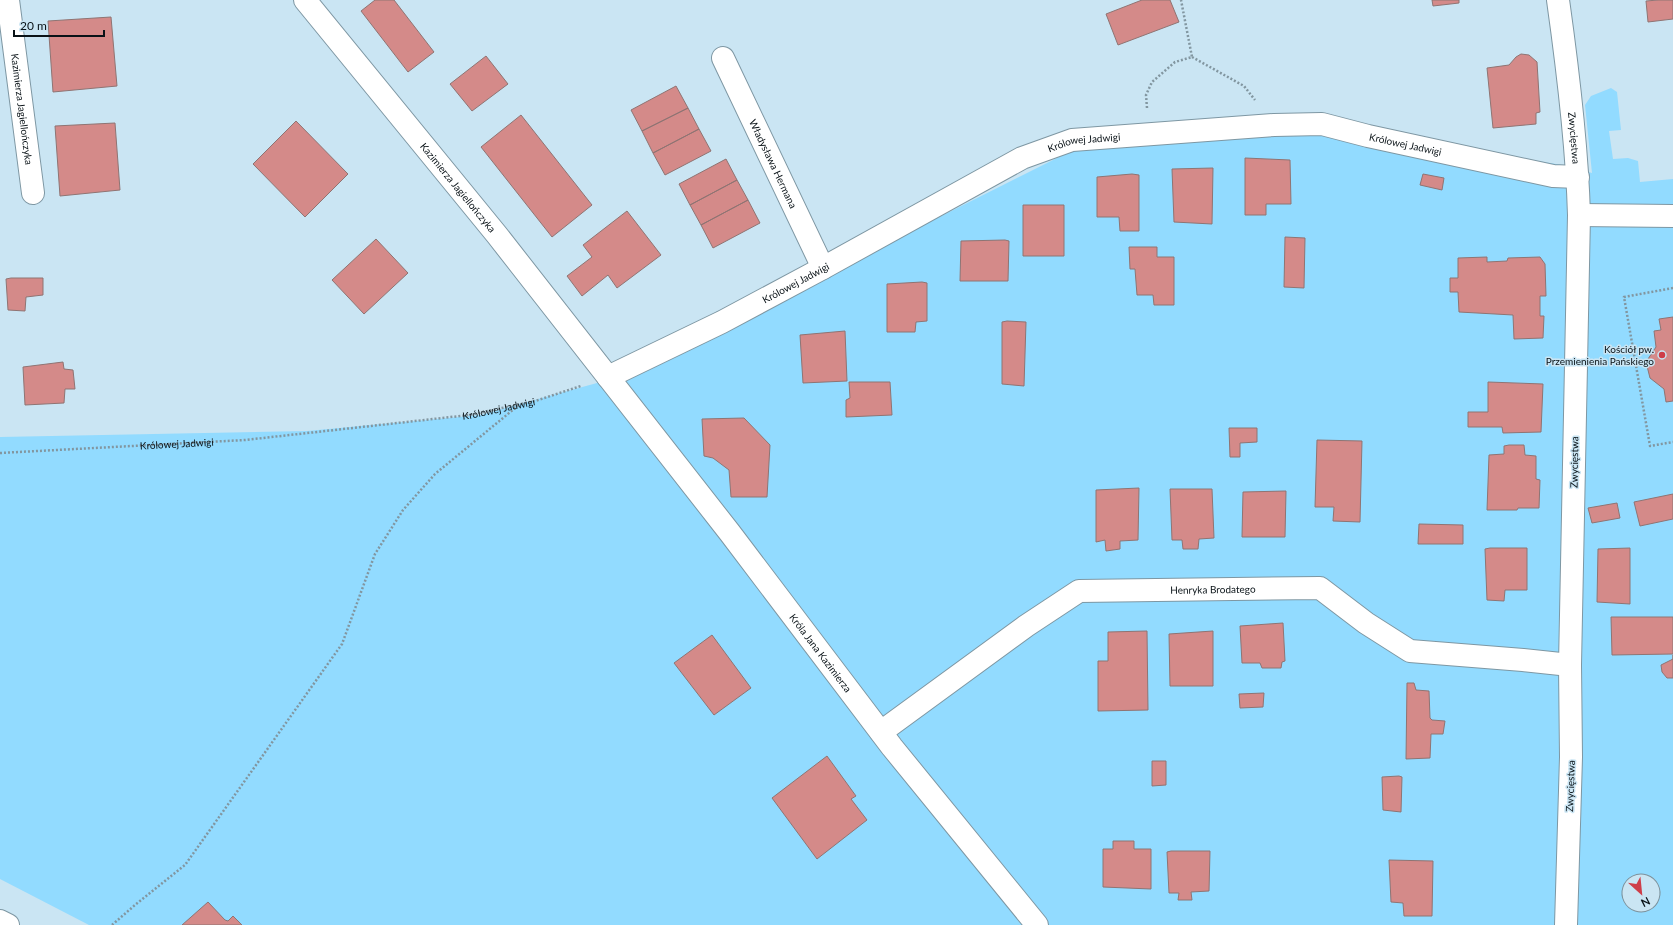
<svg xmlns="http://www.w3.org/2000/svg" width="1673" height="925" font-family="Lato,sans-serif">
<rect width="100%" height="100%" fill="#cae5f3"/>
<path fill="#92dbff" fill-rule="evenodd" d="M1611 88 1617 92 1621 130 1609 131 1613 159 1628 158 1638 161 1640 182 1673 179V925H89L0 879V437L307 431 481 415 520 404 608 380 796 289 1073 150 1229 126 1395 138 1562 165 1592 173 1585 105 1591 96ZM1629 881H1653V905H1629Z"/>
<path fill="#d48a89" stroke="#8f7473" d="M375 0H394L434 52 408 72 361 11Z
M1142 0H1170L1179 22 1118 45 1106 14Z
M1432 0H1459V3L1433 6Z
M1658 0H1673V19L1648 22 1646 1Z
M111 17 117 86 53 92 48 21Z
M1521 54 1529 55 1537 62 1540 112 1536 113V124L1493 128 1487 68 1509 65 1516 57Z
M486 56 508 84 472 111 450 84Z
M676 86 688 108 642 131 631 110Z
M688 108 699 129 653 153 642 131Z
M521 115 592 205 552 237 481 147Z
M296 121 348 174 305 217 253 164Z
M115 123 120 190 60 196 55 126Z
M699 129 711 151 665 175 653 153Z
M1245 158 1290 160 1291 204H1266V215H1245Z
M726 159 737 180 690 205 679 184Z
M1213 168 1212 224 1174 222 1172 169Z
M1132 174 1139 175V231H1120L1119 217H1097V177Z
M1423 174 1444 178 1442 190 1420 185Z
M737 180 748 200 701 225 690 205Z
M748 200 760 223 713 248 701 225Z
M1023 205H1064V256H1023Z
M627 211 661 255 617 288 608 275 582 296 567 276 592 257 583 245Z
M1285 237 1305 238 1304 288 1284 287Z
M376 239 408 273 364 314 332 280Z
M1005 240 1009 241 1008 281H960L961 241Z
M1129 247H1157V257H1174V305H1154L1153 295H1137L1135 269H1130Z
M1487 257V262L1507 261 1508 258 1540 257 1545 264 1546 296H1540V316H1544L1543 338 1514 339 1513 315 1459 312 1458 292H1450V278H1458V258Z
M11 278H43V295L26 297 25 311 8 310 6 279Z
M922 282 927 283V321L916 322 915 332H887V284Z
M1673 317V401L1666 402 1664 389 1650 378 1646 362 1656 347 1654 331 1661 330 1659 319Z
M1007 321 1026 322 1024 386 1002 384V322Z
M845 331 847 381 803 383 800 335Z
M63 362 64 369 73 370 75 389H65L64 403 25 405 23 367Z
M849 382H890L892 415 846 417V400L850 398Z
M1488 382 1543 384 1541 432 1503 433 1502 427H1468V412H1488Z
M744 418 770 445 767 497H731L729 470 713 458 704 456 702 419Z
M1229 428H1257V442L1240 443V457H1230Z
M1317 440 1362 441 1360 522 1333 521 1334 507H1315Z
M1509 445H1524L1525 455 1536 456V479L1540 480 1539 508H1518L1517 510H1487L1489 455 1504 454V446Z
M1139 488 1138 540 1120 541V549L1106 551 1105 540 1096 542V490Z
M1170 489H1212L1214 538 1199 539 1198 549H1183L1182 540H1172Z
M1286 491 1285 537H1242L1243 492Z
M1673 494V519L1640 526 1634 502Z
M1617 503 1620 518 1592 523 1588 508Z
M1419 524 1463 525V544H1418Z
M1490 548H1527V590H1505L1504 601 1487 600 1485 549Z
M1630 548V604L1597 602 1598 549Z
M1611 617H1673V654L1612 655Z
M1283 623 1285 661 1282 662 1281 668H1262L1260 663H1242L1240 626Z
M1147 631 1148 710 1098 711V661H1108V632Z
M1213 631V686H1170L1169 634Z
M712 635 751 688 714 715 674 663Z
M1673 655V678H1667L1662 672 1661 665 1673 659Z
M1407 683H1414L1416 690 1429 691 1430 718 1432 720 1445 721 1443 734H1431L1430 758 1406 759Z
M1264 693 1263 707 1240 708 1239 694Z
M827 756 856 796 851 799 867 820 817 859 772 798Z
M1152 761H1166V785L1152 786Z
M1399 776 1402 777 1401 812 1383 810 1382 777Z
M1113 841H1134V849H1151V889L1103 887V849H1113Z
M1171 851H1210L1209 891 1191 892 1192 900H1178L1179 893H1169L1167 852Z
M1389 860 1433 861 1432 916H1404L1403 903 1391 902Z
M208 902 225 920 228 921 233 916 242 925H182Z"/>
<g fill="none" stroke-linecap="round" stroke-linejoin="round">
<g stroke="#7e97a3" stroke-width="24">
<g id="street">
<path id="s2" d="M8 0 33 193"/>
<path id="s3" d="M305 0 497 235 730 533 892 747 1037 925"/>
<path id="s4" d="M1558 0C1568 71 1577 143 1579 215L1570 665 1571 757 1566 925"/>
<path id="s5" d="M723 58 823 268"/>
<path d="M1579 215 1673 216"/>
<path id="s6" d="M608 377 722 322 823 268 1022 158 1072 140 1274 125 1322 124 1368 136 1553 176 1578 177"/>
<path id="s7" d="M881 732 1026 626 1079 591 1320 588 1366 623 1410 651 1523 660 1570 665"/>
<path d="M0 921 8 925"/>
</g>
</g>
<g stroke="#8296a0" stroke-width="2.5" stroke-dasharray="2 2" stroke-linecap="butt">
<path d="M1192 57 1244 86 1255 100"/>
<path d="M1147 108 1146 95 1152 82 1175 62 1192 57 1181 0"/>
<path d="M1673 288 1624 297 1650 446 1673 442"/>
<path id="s1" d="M0 453 245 440 469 415 535 401 581 386"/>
<path d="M112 925 135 905 185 865 342 644 375 554 403 510 435 474 520 404"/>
</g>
<use href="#street" stroke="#fff" stroke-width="22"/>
</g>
<circle fill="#ce3e49" stroke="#cae5f3" stroke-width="1.5" cx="1662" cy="355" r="4"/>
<g text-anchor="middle" stroke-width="3" stroke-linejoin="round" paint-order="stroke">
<g font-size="10" fill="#091217" stroke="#cae5f3">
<text dy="4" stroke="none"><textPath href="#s2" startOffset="110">Kazimierza Jagiellończyka</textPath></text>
<text dy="4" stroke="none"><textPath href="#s4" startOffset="139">Zwycięstwa</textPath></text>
<text dy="4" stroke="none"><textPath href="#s6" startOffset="533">Królowej Jadwigi</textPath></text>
<text dy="4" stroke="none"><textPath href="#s6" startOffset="858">Królowej Jadwigi</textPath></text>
<text dy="4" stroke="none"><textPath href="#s5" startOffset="117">Władysława Hermana</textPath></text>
<text dy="4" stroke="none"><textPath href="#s3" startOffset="242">Kazimierza Jagiellończyka</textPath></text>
<text dy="4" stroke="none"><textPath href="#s6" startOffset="210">Królowej Jadwigi</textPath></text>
<text dy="4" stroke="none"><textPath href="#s1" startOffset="501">Królowej Jadwigi</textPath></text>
<text dy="4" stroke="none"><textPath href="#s1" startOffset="177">Królowej Jadwigi</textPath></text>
<text transform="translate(1574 462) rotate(-89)" y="4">Zwycięstwa</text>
<text dy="4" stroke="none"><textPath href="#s7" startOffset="377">Henryka Brodatego</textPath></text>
<text dy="4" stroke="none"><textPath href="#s3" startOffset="832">Króla Jana Kazimierza</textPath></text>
<text transform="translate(1570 786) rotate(-88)" y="4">Zwycięstwa</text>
</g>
<g font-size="10" fill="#091217" stroke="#cae5f3" text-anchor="end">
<text x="1654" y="353">Kościół pw.<tspan x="1654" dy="12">Przemienienia Pańskiego</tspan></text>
</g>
</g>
<g transform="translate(1641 893) rotate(153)"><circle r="19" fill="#cae5f3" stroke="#7d919b"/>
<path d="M0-3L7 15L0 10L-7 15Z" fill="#ce3e49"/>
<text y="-6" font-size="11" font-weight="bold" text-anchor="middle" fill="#091217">N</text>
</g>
<path d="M14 30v6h90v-6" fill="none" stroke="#091217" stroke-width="2"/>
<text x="20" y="30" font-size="12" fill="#091217" stroke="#cae5f3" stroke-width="3" paint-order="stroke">20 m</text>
</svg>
